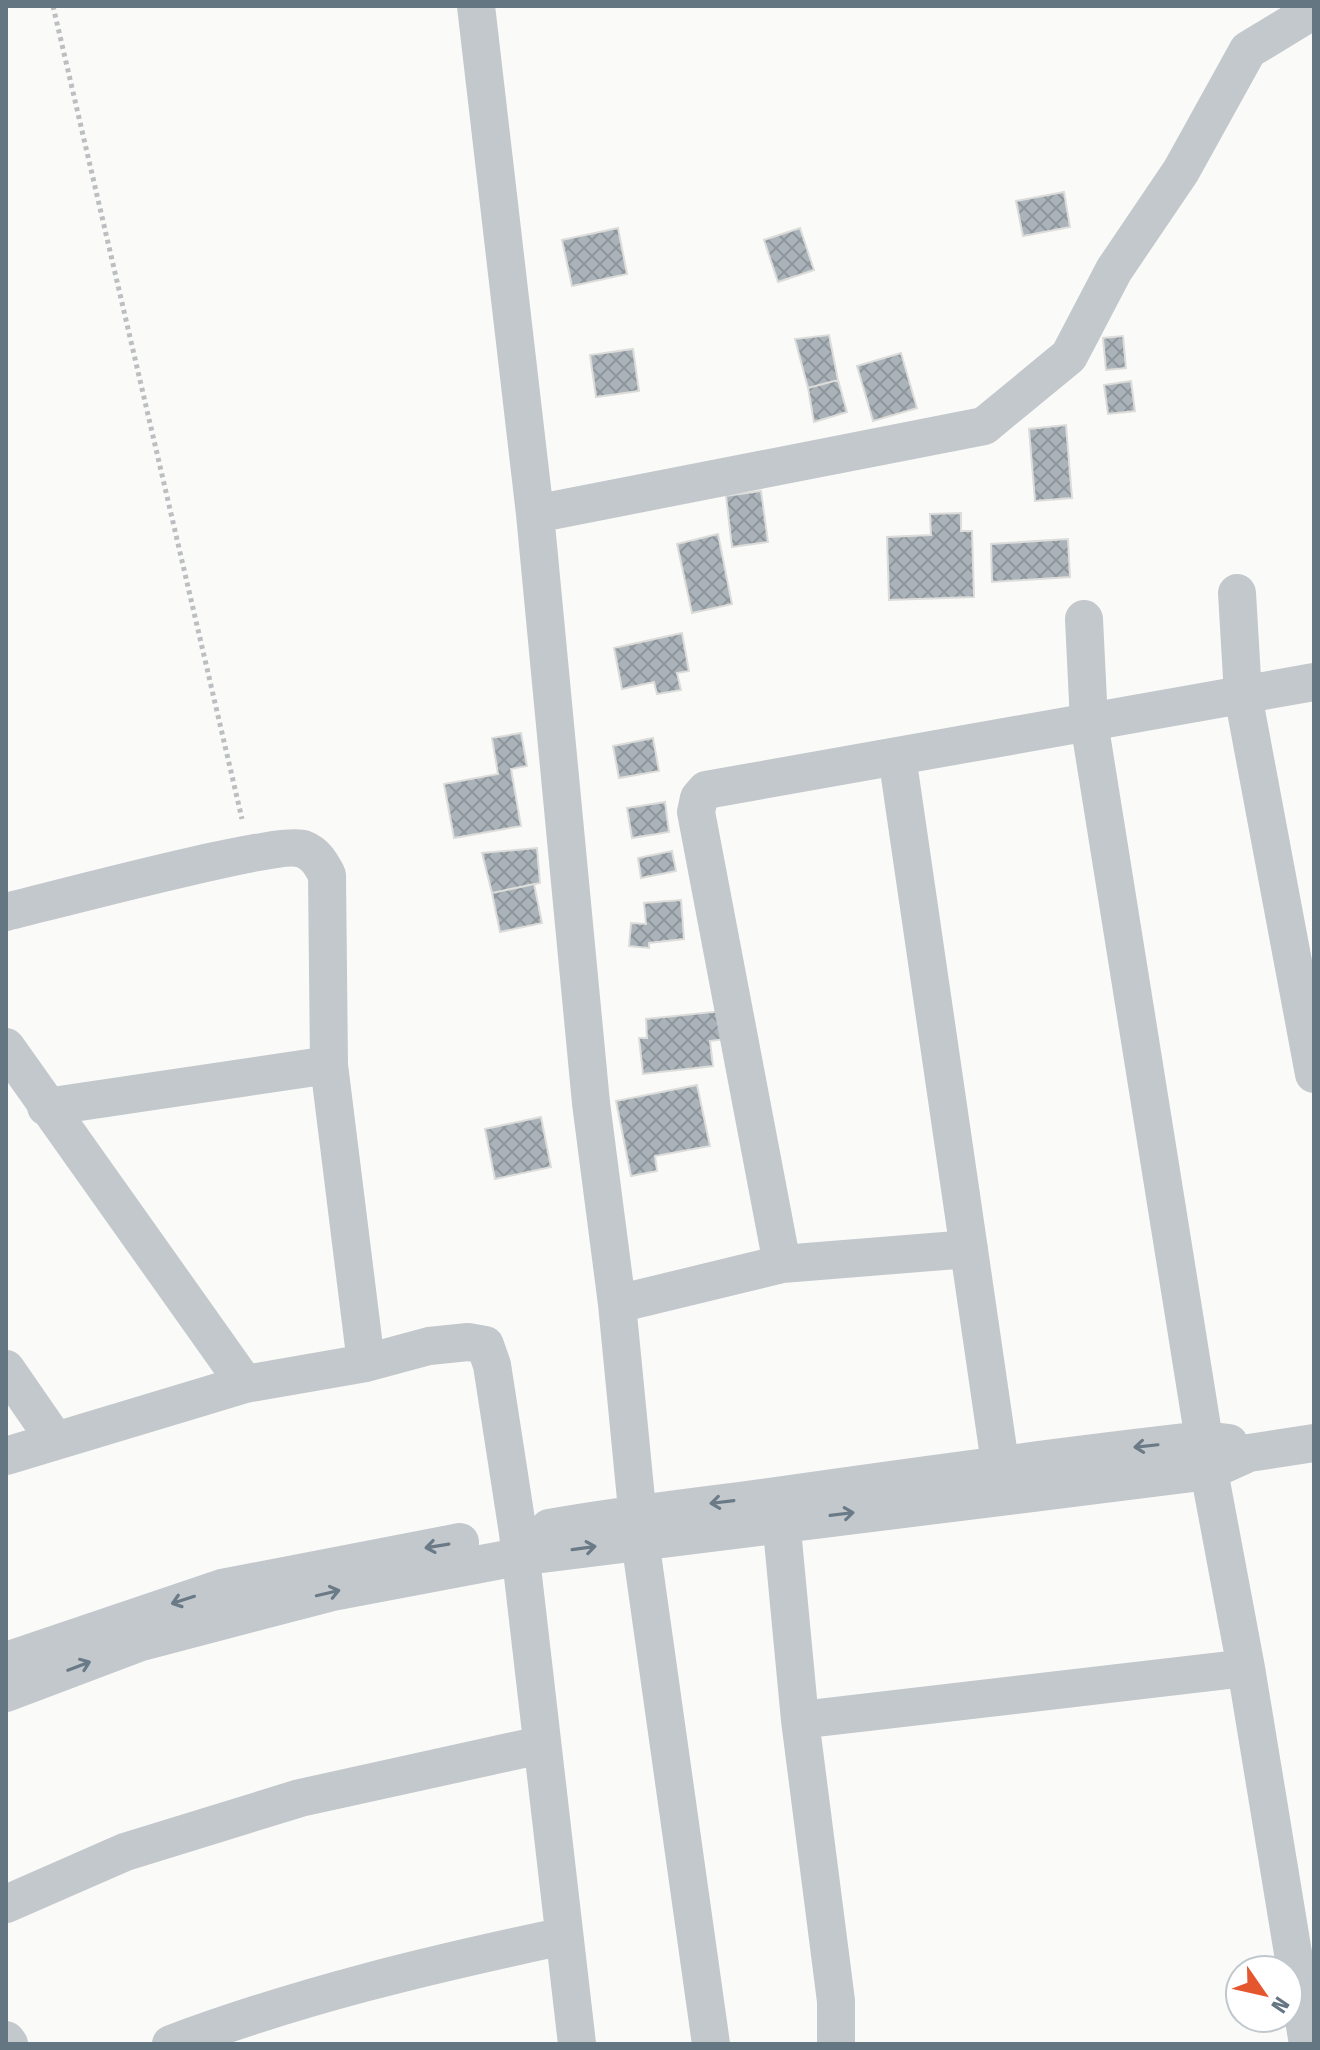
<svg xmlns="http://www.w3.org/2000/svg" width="1320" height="2050" font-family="'Fira Sans Condensed',sans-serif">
<defs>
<pattern id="building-cross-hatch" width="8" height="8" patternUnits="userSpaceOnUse" patternTransform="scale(2)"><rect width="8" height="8" fill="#aab3b9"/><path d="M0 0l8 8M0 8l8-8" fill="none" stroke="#8e969c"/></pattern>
</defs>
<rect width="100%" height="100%" fill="#fafaf8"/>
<path fill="url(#building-cross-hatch)" stroke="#dcdcda" stroke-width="2" d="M1064 192 1070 227 1023 236 1016 201Z
M618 228 627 274 572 286 562 240Z
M800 228 814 270 778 282 764 240Z
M829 335 838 380 808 388 795 339Z
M1123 336 1126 368 1106 370 1103 338Z
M633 349 639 391 596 397 590 355Z
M901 353 917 408 873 421 857 366Z
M838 380 847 412 814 422 808 388Z
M1131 381 1135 411 1108 414 1104 385Z
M1066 425 1072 498 1035 501 1029 429Z
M761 491 768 542 732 547 726 496Z
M961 513V531H972L974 597 889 600 887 537 931 535 930 514Z
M718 534 732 604 692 613 677 544Z
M1068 539 1070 577 992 582 991 544Z
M682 633 689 671 677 673 681 690 657 694 654 682 622 689 614 648Z
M521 733 527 766 511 769 521 826 454 838 444 784 498 774 492 738Z
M653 738 659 771 619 778 613 746Z
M665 802 669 832 632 838 627 808Z
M537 848 540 883 492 893 482 853Z
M672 851 676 871 641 878 638 858Z
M534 884 542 923 500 932 492 893Z
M681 900 684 939 649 943V948L629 946 631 923 646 924 644 903Z
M722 1011 725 1039 710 1041 713 1066 643 1074 639 1038H647L646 1019Z
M697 1085 710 1146 655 1156 657 1171 631 1176 616 1101Z
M541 1117 551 1167 495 1179 485 1129Z"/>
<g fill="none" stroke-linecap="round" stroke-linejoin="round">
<path stroke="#bbbfc2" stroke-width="5" stroke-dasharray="4 4" stroke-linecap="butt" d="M53 6 242 819"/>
<path stroke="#c3c8cc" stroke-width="38" d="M476 6 535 514 591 1103 617 1304 640 1540 711 2044
M535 514 984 426 1069 356 1114 270 1181 171 1248 50 1314 10
M1237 593 1243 695 1314 1074
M1084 619 1089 722 1209 1471 1246 1668 1308 2044
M897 756 1000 1463
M6 912C48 902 278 840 303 849 316 854 321 864 327 875L329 1065 366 1363
M6 1047 245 1384
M46 1107 329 1065
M969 1249 782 1264 696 812 699 798 706 790 1314 682
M617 1304 782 1264
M6 1369 55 1440
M6 1456 245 1384 366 1363 429 1346 468 1342 485 1345 492 1365 518 1533 577 2044
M779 1498 800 1720 836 2001V2044
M549 1528C627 1514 705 1506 783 1495 923 1475 1063 1456 1204 1440L1229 1443
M6 1661 222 1588 460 1542
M6 1693 141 1642 332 1592 518 1557 1209 1471 1249 1453 1314 1443
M800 1720 1246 1668
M6 1904 125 1852 300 1798 541 1745
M6 2040 9 2044
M171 2044C302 1995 428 1965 564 1936"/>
</g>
<defs><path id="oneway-shaft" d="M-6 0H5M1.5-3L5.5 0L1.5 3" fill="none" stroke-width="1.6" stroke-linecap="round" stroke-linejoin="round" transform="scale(2)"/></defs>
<g stroke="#6a7a87">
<use href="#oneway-shaft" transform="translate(1146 1446) rotate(174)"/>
<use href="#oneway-shaft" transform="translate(722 1502) rotate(173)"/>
<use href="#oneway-shaft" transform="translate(842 1514) rotate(-7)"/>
<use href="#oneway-shaft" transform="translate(437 1546) rotate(171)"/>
<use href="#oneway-shaft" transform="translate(584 1548) rotate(-8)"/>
<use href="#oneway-shaft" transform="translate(328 1593) rotate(-13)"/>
<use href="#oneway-shaft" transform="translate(183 1600) rotate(162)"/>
<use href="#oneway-shaft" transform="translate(79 1666) rotate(-21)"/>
</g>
<rect width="1320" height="2050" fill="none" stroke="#657683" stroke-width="16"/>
<g transform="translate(1264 1994) rotate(124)"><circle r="38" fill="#ffffff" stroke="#c1c8cd" stroke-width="2"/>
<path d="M0-6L14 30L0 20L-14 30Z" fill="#e4572e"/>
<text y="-12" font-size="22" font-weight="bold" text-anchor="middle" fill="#657683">N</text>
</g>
</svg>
